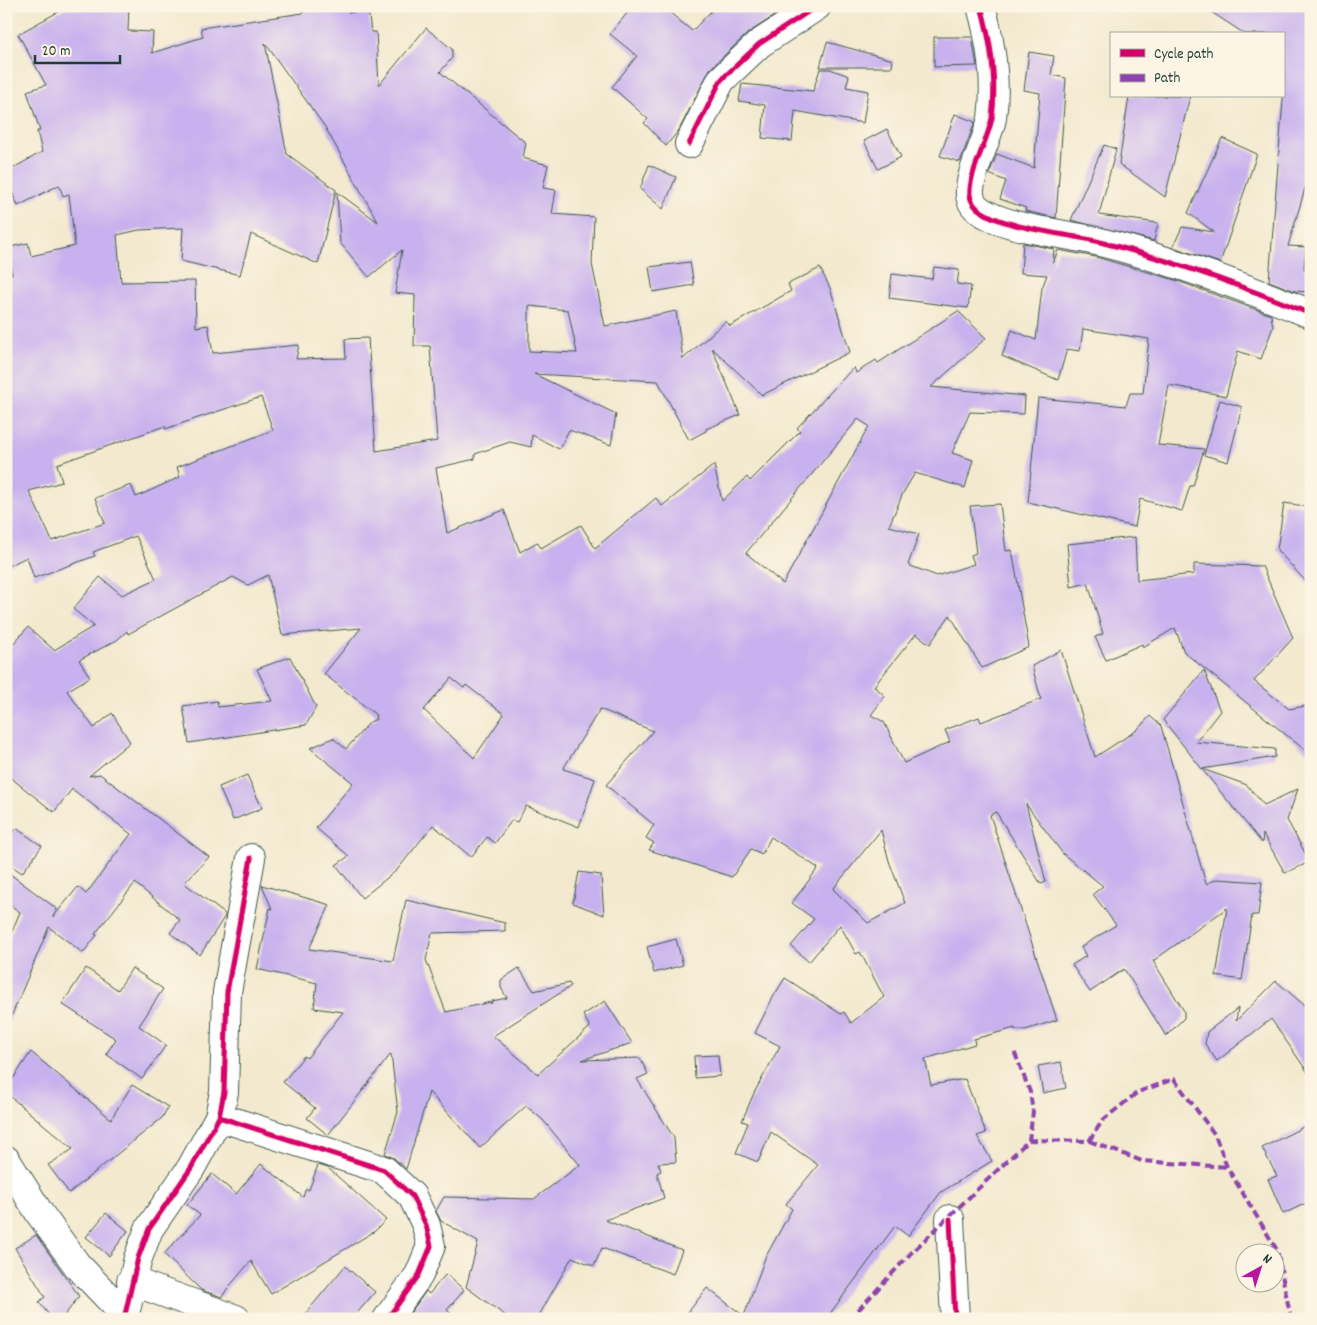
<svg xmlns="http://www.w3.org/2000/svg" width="1317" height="1325" font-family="Dekko,sans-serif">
<rect width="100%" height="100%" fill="#fcf5e5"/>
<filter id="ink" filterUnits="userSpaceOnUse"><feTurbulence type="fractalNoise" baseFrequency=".02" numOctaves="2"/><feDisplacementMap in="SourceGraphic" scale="10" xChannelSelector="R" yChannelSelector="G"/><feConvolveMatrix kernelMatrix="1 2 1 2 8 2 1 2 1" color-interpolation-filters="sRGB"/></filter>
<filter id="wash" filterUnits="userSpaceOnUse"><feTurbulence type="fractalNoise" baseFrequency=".0096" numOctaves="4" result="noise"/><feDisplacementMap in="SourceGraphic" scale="20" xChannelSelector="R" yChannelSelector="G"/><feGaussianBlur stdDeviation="1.12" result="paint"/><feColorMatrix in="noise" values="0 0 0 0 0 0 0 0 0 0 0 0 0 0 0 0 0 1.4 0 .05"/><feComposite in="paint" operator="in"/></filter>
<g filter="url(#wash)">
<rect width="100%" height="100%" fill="#f2e9ce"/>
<g id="blocks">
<path fill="#c7b1ee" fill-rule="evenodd" d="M69 6H129L128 31 153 32 152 53 203 37 201 28 303 13 301 6H348L349 13 368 9 371 32H376L379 85 426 28 452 49V58L440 72 526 143 523 158 548 165 543 188 556 190 552 214 594 217 592 264 605 326 676 311 683 359 726 321 730 326 791 291 788 284 820 268 830 288 850 352 762 395 712 348 740 415 706 429V431L689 440 658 381 534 374 616 414 611 445 569 430 559 449 532 435 531 447 510 442 475 454V459L436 468 447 533 504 510 520 552 537 542 541 548 581 525 595 548 656 498 662 506 714 465 722 501 747 477 750 481 800 431 797 428 854 367 856 373 876 360 878 363 958 311 986 338 931 387 1025 396 1024 414 970 412 952 453 973 460 965 488 915 473 903 493 889 526 919 534 908 565 937 576 974 564 971 555 976 553 970 506 1000 504 1006 551 1012 550 1029 647 982 668 950 615 930 644 916 634 874 686 885 696 871 715 884 722 904 763 950 742 945 730 979 717 981 722 1041 699 1032 666 1061 650 1095 757 1137 730 1150 716 1161 726 1206 884 1217 879 1262 882 1258 915H1252L1242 980 1216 976 1227 908 1153 961 1184 1011V1018L1166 1036 1124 969 1090 992 1072 965 1086 956 1081 947 1116 925 1093 894 1103 886 1063 854 1026 804 1046 882 1041 884 996 812 990 815 1057 1020 1025 1030H1015V1028L974 1039 975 1044 925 1059 931 1085 965 1079 986 1133 977 1136 992 1161 941 1192 908 1236 895 1226 826 1319H683L707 1288 744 1316 765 1258 792 1209 786 1204 818 1165 771 1132 758 1162 736 1153 748 1123 742 1121 754 1093 780 1046 755 1033 772 999 785 978 841 1014 844 1012 851 1023 884 997 860 952 856 954 840 925 809 962 791 946 814 919 792 903 818 868 771 837 762 854 751 849 732 877 649 850 654 843 646 838 654 825 606 785 653 731 600 709 563 769 595 779 579 827 526 806 517 822 512 820 495 843 487 837 471 857 433 825 397 870 362 898 336 865 349 856 316 828 353 783 310 748 333 738 346 749 370 722 376 719 375 714 324 674 361 628 282 635 268 575 248 585 233 577 128 634 127 631 117 640 79 660 90 677 67 691 94 728 112 713 130 742 89 776 100 774 209 857 184 883 225 914V916L200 955 170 933 180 920 135 883 95 934 97 935 83 953 49 927 6 1029V946L20 912 6 902V871L57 909 53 917 78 887 86 894 131 834 72 789 54 812 6 774V652L28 627 54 650 94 626 73 609 100 577 122 595 156 579 136 536 93 552 95 556 34 578 27 557 6 567V275L12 274 6 248 28 243 31 256 75 246 69 194 63 196 59 185 18 206 6 178V172L42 152 37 131H40L27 91 46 85 18 34ZM265 43 325 127 378 222 337 192 340 243 369 277 402 250 395 293 415 295 414 346H430L437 441 376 451 368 338 345 339 346 358 296 359 299 345 213 353 208 325 196 327 195 281 121 282 117 235 139 230 183 228 181 261 240 275 251 234 318 264 336 190 287 154ZM529 306 568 310 577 353 529 351ZM261 397 273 430 177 467 180 477 136 497 131 485 95 498 105 523 52 541 29 491 62 482 57 464 165 426V429ZM858 419 869 426 783 584 746 553ZM451 678 464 688 466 685 504 714 474 758 424 710ZM881 830 889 861 905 903 868 923 833 889Z
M633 6H662L692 31 716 6H765L774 16 748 33 710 69 679 130 666 146 644 123 648 119 612 87 637 56 610 34Z
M1202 6H1311V184L1307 182 1288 246 1306 247 1304 270 1311 271V292L1295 291 1269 281 1283 99V34H1245Z
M934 37H972L977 66 934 67Z
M827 42 893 60 892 67H820Z
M1029 52 1054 56 1051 75 1066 78 1056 218 1025 211 1026 208 1000 199 1006 181 989 174 997 154 1034 168 1040 93 1024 90Z
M820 69H830L849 76 846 87 868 91 863 123 795 111 792 141 762 138 765 105 739 101 742 84 813 91Z
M1129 96H1190L1165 197 1119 164Z
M955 114 975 122 960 162 940 156Z
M887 129 901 157 878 169 864 141Z
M1222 138 1257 154 1220 263 1173 247 1182 227 1214 232 1188 213Z
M1104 145 1116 149 1099 215 1158 223 1154 241 1071 220Z
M649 165 676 177 663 209 640 189Z
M1023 243 1054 249 1053 263 1058 250 1096 257 1175 280 1271 315 1273 327 1261 359 1238 351 1226 396 1169 385 1158 445 1204 449 1193 486H1190L1182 511 1140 499 1135 527 1028 502 1038 398 1126 406 1130 393H1143L1149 339 1083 329 1080 351 1067 349 1058 380 1002 356 1012 330 1036 340 1042 288 1047 275 1021 273Z
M690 262 694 285 653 292 649 267Z
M934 267 959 270 957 284 971 286 968 308 889 298 892 274 932 279Z
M1220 400 1242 407 1228 462 1204 455Z
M1284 503 1311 507V587L1277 550Z
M1135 537 1137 580 1194 574V564L1262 566 1293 638 1254 681 1289 709 1311 705V755L1184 652 1175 628 1143 647 1142 644 1106 660 1095 637 1103 634 1088 583 1071 587 1067 544Z
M290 657 316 707 306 725 189 743 183 706 217 701 218 707 272 701 257 669Z
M1204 670 1220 711 1196 742 1275 749V757L1202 769 1163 720Z
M1202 769 1247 785 1264 805 1298 789 1287 820 1310 862 1285 873 1263 834 1262 843Z
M247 775 262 808 233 820 219 787Z
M16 828 42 846 22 873 6 862V841Z
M579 872 601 875 604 915 573 903Z
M262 885 330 905 309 949 393 961 406 900 505 923V931L432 933 426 960 446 1012 491 1002V1004L492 1001 507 998 501 988V980L519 968 534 991 569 983 571 986 493 1036 538 1074 590 1027 583 1015 605 1001 632 1043 582 1060 640 1058 648 1074 637 1079 674 1138 676 1162 658 1163 661 1171 657 1173 664 1198 605 1220 682 1250 673 1274 602 1248 594 1266 572 1257 537 1319H510L466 1287 478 1242 441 1221 436 1211 444 1197 534 1199 580 1165 543 1120 526 1106 480 1148 429 1092 406 1169 394 1158 385 1154 398 1112 391 1054 328 1135 307 1118 315 1108 283 1082 304 1056 307 1058 343 1012 314 1008 317 983 257 969 270 908 272 909Z
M676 939 683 965 654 973 647 947Z
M86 968 118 990 132 968 163 989 139 1026 166 1045 142 1079 106 1054 116 1039 62 1004Z
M1276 981 1311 1011V1077L1271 1019 1217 1061 1205 1044 1207 1032 1238 1008 1236 1021Z
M31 1052 111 1119 132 1085 168 1107 162 1118 69 1193 48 1165 73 1149 6 1093V1089Z
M718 1055 720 1076 695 1078 694 1056Z
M1061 1062 1066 1088 1043 1093 1038 1066Z
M1311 1123V1201L1283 1214 1268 1179 1277 1176 1262 1148Z
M261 1164 303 1197 306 1189 309 1190 318 1165 328 1168 386 1220 375 1231 271 1294 251 1261 227 1289 222 1297 201 1290 164 1254 200 1215 187 1205 212 1174 236 1194Z
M106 1213 128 1231 109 1256 86 1237Z
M36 1235 79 1296 62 1319H52L39 1302 45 1297 15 1248Z
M345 1266 375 1292 352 1319H301Z
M446 1274 464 1290 447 1310 457 1319H406L426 1291 429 1294Z"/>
</g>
</g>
<g filter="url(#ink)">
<use href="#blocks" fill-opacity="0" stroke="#3f574b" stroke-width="1"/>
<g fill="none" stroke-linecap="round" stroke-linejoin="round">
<g stroke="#3f574b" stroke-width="30">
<path id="minor" d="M981 6C991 42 997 81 992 118 988 140 968 175 970 195 971 204 978 210 986 214 1012 229 1068 234 1100 242 1172 260 1242 286 1311 314
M689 144 721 80 759 44 817 6
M219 1117 384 1170 412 1196 426 1225 431 1246 419 1275 387 1319
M6 1160 40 1214 77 1265 125 1315
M950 1219 955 1319
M131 1281 236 1319
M124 1319 138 1258 149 1229 191 1168 219 1117 224 1092 227 992 251 858"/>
</g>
<use href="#minor" stroke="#fff" stroke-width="28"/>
<path stroke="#8e44ad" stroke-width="4" stroke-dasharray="8 4" stroke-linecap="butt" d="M1029 1140 1089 1141 1142 1161 1227 1167
M1089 1141 1103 1120 1138 1092 1174 1079 1215 1135 1227 1167 1277 1250 1291 1319
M850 1319 911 1253 1029 1140 1033 1112 1030 1092 1014 1051"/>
<g stroke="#fcf5e5" stroke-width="8">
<path id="cycleway" d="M981 6C991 42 997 81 992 118 988 140 968 175 970 195 971 204 978 210 986 214 1012 229 1068 234 1100 242 1172 260 1242 286 1311 314
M689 144 721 80 759 44 817 6
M219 1117 384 1170 412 1196 426 1225 431 1246 419 1275 387 1319
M950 1219 955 1319
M124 1319 138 1258 149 1229 191 1168 219 1117 224 1092 227 992 251 858"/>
</g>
<use href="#cycleway" stroke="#d6006c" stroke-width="5"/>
</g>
</g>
<rect width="1317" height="1325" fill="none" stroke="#fcf5e5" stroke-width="25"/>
<rect x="1110" y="32" width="175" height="65" fill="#fcf5e5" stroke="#a4ab9e"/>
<rect x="1120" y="49" width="25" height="8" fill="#d6006c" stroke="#a4ab9e"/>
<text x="1154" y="58" font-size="15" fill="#1f3d34">Cycle path</text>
<rect x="1120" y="74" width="25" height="8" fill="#8e44ad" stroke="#a4ab9e"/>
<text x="1154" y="82" font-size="15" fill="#1f3d34">Path</text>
<g transform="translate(1260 1268) rotate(39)"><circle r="24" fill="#fcf5e5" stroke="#a4ab9e"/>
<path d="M0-4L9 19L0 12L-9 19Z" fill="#b5179e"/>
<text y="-8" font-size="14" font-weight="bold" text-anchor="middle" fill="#1f3d34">N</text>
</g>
<path d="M35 55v8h85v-8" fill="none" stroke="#1f3d34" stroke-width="2.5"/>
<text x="42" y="55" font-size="15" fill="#1f3d34" stroke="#fcf5e5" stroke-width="4" paint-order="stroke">20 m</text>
</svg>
